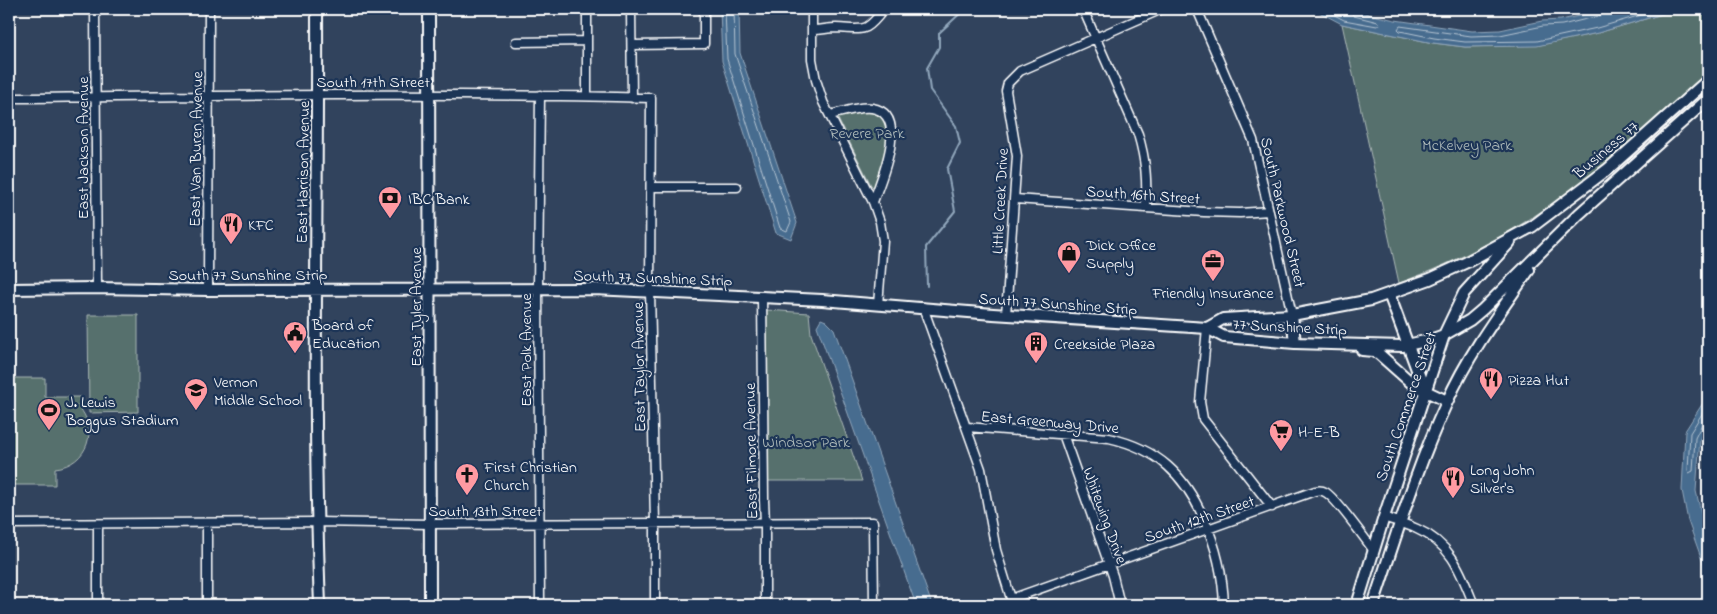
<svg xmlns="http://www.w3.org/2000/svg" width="1717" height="614" font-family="'Indie Flower',sans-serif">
<rect width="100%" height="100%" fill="#31435d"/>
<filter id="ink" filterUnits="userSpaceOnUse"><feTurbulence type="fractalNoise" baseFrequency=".02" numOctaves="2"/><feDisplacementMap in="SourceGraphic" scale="10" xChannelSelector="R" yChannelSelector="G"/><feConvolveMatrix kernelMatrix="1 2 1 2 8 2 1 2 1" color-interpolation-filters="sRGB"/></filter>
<g filter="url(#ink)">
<path fill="#57706d" stroke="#abb8b6" d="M1679 9H1708V71C1663 112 1618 154 1570 191 1518 230 1460 261 1399 283L1342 24 1433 43 1465 47 1540 45 1598 33Z
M863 112C897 111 888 148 881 170 879 176 877 183 874 188L871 185 839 121 838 118 841 116Z
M766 310 809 313 811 334 862 481H767Z
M88 315H138V412L89 413Z
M9 378H45V397H81V405H77C100 428 88 465 55 468V485H9Z"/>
<path fill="#476c8f" stroke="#91a7bc" d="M720 9H739L740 53 797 223 791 239 776 233 722 61Z
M1315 9H1346L1395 20 1472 31 1500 30 1542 21 1561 20 1609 9H1679L1598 33 1537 46 1465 47 1433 43 1342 24 1321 13Z
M821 319 826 321 834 329 932 605H916L817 326Z
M1708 395V422L1700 439 1696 491 1705 530 1708 540V577L1688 521 1682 490 1685 431Z"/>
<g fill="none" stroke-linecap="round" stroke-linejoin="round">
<path stroke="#b5c4d2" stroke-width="1" d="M725 9 727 59 780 228 787 231 791 222 735 54 734 9
M1323 9 1344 20 1377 26 1380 25 1378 22 1354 16 1351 13 1350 9
M1604 9 1603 14 1599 16 1562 25 1543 26 1500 35 1471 36 1400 26 1398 29 1400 31 1434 38 1465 42 1537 41 1597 28 1662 9
M1708 404 1690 433 1688 470 1689 473 1693 471 1695 438 1702 424 1708 422"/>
<path stroke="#91a7bc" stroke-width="2" d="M927 286 926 247 955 211 947 169 960 143 956 126 930 90 927 68 939 47V33L965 9"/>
<g stroke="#fff" stroke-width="11">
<path id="minor" d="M95 9 97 288
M587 9V96
M631 9 632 98
M812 9V59L816 80 823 102 873 202 880 222 883 241 878 305
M1083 9 1138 134C1146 161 1147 179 1146 207
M1197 9 1253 140 1292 315
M812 30C821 30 828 28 836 28 865 29 865 34 884 9
M516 42 587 41
M632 45 704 44V9
M540 95 538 288 540 605
M9 98C223 96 437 92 651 98L650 290 655 523V605
M830 115C843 112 859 106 872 108 911 114 880 182 873 202
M651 187H737
M1015 199 1204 212 1240 213 1269 211
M208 290 209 9
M762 296 764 500 765 523V605
M923 307 981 469 996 550 1013 605
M1006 315 1017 156 1006 91 1008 83 1020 71 1162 9
M1207 328 1200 402 1203 419 1272 507
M967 427 1109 438C1158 449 1184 474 1204 519 1216 546 1223 576 1224 605
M1063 434 1113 576 1120 605
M1384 517C1395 521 1406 524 1417 529 1452 544 1461 573 1474 605
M9 524 317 522 430 524 873 522 874 605
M98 524V605
M207 524V605
M1011 599 1309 493C1314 491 1320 489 1325 492 1334 496 1366 540 1374 551"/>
</g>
<g stroke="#fff" stroke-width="14">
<path id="major" d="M317 9C318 208 312 406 320 605
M429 9 430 605
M9 289 97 288 208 290 594 289 822 300 993 314 1207 328 1224 337 1295 343 1402 346 1430 340 1444 335 1470 320 1483 309 1579 214 1708 99
M1389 294 1425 391
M1292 315 1295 343
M1207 328 1223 319 1292 315 1371 300 1430 279 1467 262 1533 226 1608 169 1708 80
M1362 350 1374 351 1379 354 1415 386 1447 401
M1357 605 1384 517 1444 335 1464 293 1510 242
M1373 605C1396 537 1416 468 1447 402 1468 355 1499 313 1529 270"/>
</g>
<use href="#minor" stroke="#1d3557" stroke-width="8"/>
<use href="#major" stroke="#1d3557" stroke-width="10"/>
<g stroke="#fff" stroke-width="4">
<path id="rail" d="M1700 605 1708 597"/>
</g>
<use href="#rail" stroke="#1d3557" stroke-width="2" stroke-dasharray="5.5" stroke-linecap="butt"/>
</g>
</g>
<defs>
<g id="bank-pin" transform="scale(1.25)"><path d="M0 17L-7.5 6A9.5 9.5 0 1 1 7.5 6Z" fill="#ff9aa2" stroke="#1d3557"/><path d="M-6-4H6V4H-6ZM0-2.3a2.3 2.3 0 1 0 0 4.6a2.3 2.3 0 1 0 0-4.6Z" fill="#111"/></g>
<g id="restaurant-pin" transform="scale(1.25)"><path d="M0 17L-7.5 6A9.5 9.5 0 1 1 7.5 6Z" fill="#ff9aa2" stroke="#1d3557"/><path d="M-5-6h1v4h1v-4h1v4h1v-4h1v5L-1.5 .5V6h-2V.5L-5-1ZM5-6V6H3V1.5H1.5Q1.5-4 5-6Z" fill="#111"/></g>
<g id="shop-pin" transform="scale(1.25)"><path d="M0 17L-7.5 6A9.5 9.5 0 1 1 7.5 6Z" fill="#ff9aa2" stroke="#1d3557"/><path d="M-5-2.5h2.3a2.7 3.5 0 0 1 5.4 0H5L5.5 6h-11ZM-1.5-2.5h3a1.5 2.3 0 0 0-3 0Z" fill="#111"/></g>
<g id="office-pin" transform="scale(1.25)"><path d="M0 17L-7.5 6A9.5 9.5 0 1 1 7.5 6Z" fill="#ff9aa2" stroke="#1d3557"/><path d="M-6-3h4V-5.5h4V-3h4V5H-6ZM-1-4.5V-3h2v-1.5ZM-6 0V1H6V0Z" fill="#111"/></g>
<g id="civic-pin" transform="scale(1.25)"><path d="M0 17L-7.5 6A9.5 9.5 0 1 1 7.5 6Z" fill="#ff9aa2" stroke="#1d3557"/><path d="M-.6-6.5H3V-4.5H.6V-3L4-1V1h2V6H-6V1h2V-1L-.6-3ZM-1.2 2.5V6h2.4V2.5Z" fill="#111"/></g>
<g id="building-pin" transform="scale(1.25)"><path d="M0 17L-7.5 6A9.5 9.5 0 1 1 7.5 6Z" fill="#ff9aa2" stroke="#1d3557"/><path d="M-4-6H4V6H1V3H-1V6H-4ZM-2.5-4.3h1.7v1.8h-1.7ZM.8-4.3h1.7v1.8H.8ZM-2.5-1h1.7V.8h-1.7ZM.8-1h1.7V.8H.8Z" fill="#111"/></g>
<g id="school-pin" transform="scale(1.25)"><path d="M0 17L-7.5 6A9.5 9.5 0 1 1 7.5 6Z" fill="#ff9aa2" stroke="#1d3557"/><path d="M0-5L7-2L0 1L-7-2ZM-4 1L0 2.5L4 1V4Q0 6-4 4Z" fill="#111"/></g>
<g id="stadium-pin" transform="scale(1.25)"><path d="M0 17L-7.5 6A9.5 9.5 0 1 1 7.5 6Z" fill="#ff9aa2" stroke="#1d3557"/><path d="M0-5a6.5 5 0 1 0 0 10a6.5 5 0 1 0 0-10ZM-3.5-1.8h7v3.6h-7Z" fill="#111"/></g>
<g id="supermarket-pin" transform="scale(1.25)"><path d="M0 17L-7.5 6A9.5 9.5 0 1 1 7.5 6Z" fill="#ff9aa2" stroke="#1d3557"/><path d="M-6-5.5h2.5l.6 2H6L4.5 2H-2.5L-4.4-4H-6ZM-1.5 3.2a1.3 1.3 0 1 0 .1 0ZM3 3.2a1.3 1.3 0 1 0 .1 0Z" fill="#111"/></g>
<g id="church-pin" transform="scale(1.25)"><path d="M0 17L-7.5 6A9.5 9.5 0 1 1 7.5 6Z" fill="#ff9aa2" stroke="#1d3557"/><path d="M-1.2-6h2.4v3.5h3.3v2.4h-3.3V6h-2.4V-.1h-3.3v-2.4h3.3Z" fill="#111"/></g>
</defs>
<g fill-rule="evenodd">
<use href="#bank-pin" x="390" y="198"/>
<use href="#restaurant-pin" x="231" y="224"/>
<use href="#shop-pin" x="1069" y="253"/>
<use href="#office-pin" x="1213" y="261"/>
<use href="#civic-pin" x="295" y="333"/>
<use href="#building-pin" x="1036" y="343"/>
<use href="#restaurant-pin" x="1491" y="379"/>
<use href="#school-pin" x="196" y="390"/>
<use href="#stadium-pin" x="49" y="410"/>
<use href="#supermarket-pin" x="1281" y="431"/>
<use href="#church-pin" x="467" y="475"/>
<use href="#restaurant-pin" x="1453" y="478"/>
</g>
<g text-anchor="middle" stroke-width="4.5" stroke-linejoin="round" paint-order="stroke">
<g font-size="16" fill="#fff" stroke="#1d3557">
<text x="373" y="87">South 17th Street</text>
<text transform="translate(82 148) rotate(-90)" y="6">East Jackson Avenue</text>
<text transform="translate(195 149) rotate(-89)" y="6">East Van Buren Avenue</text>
<text transform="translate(1605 149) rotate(-40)" y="6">Business 77</text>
<text transform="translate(302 172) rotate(-89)" y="6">East Harrison Avenue</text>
<text transform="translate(1143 194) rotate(4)" y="6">South 16th Street</text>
<text transform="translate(999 201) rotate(-87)" y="6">Little Creek Drive</text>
<text transform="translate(1284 212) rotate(77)" y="6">South Parkwood Street</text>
<text x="248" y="280">South 77 Sunshine Strip</text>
<text transform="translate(653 277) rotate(2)" y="6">South 77 Sunshine Strip</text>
<text transform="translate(1058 303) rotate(4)" y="6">South 77 Sunshine Strip</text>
<text transform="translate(415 307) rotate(-90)" y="6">East Tyler Avenue</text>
<text transform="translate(1290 326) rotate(3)" y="6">77 Sunshine Strip</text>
<text transform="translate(525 350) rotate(-90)" y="6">East Polk Avenue</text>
<text transform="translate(638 367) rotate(-91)" y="6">East Taylor Avenue</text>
<text transform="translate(1405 406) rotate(-71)" y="6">South Commerce Street</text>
<text transform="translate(1050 421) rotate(5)" y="6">East Greenway Drive</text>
<text transform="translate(750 451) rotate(-91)" y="6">East Filmore Avenue</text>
<text x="485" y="516">South 13th Street</text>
<text transform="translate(1106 515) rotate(70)" y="6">Whitewing Drive</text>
<text transform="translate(1199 518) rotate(-19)" y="6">South 12th Street</text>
</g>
<g font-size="16" fill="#b3bfbd" stroke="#1d3557">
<text x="867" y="138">Revere Park</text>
<text x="1467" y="150">McKelvey Park</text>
<text x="806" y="447">Windsor Park</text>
</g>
<g font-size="16" fill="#fff" stroke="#1d3557" text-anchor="start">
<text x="408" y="204">IBC Bank</text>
<text x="248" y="230">KFC</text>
<text x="1086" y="250">Dick Office<tspan x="1086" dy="18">Supply</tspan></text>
<text x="1213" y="298" text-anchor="middle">Friendly Insurance</text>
<text x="312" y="330">Board of<tspan x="312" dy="18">Education</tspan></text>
<text x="1054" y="349">Creekside Plaza</text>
<text x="1508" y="385">Pizza Hut</text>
<text x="214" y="387">Vernon<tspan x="214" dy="18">Middle School</tspan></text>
<text x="66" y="407">J. Lewis<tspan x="66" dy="18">Boggus Stadium</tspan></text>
<text x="1298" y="437">H-E-B</text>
<text x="484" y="472">First Christian<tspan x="484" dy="18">Church</tspan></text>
<text x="1470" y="475">Long John<tspan x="1470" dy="18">Silver's</tspan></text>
</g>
</g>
<rect width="1717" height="614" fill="none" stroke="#1d3557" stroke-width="30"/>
<rect x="15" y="15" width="1687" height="584" fill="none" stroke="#fff" stroke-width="2" filter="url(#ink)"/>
</svg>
